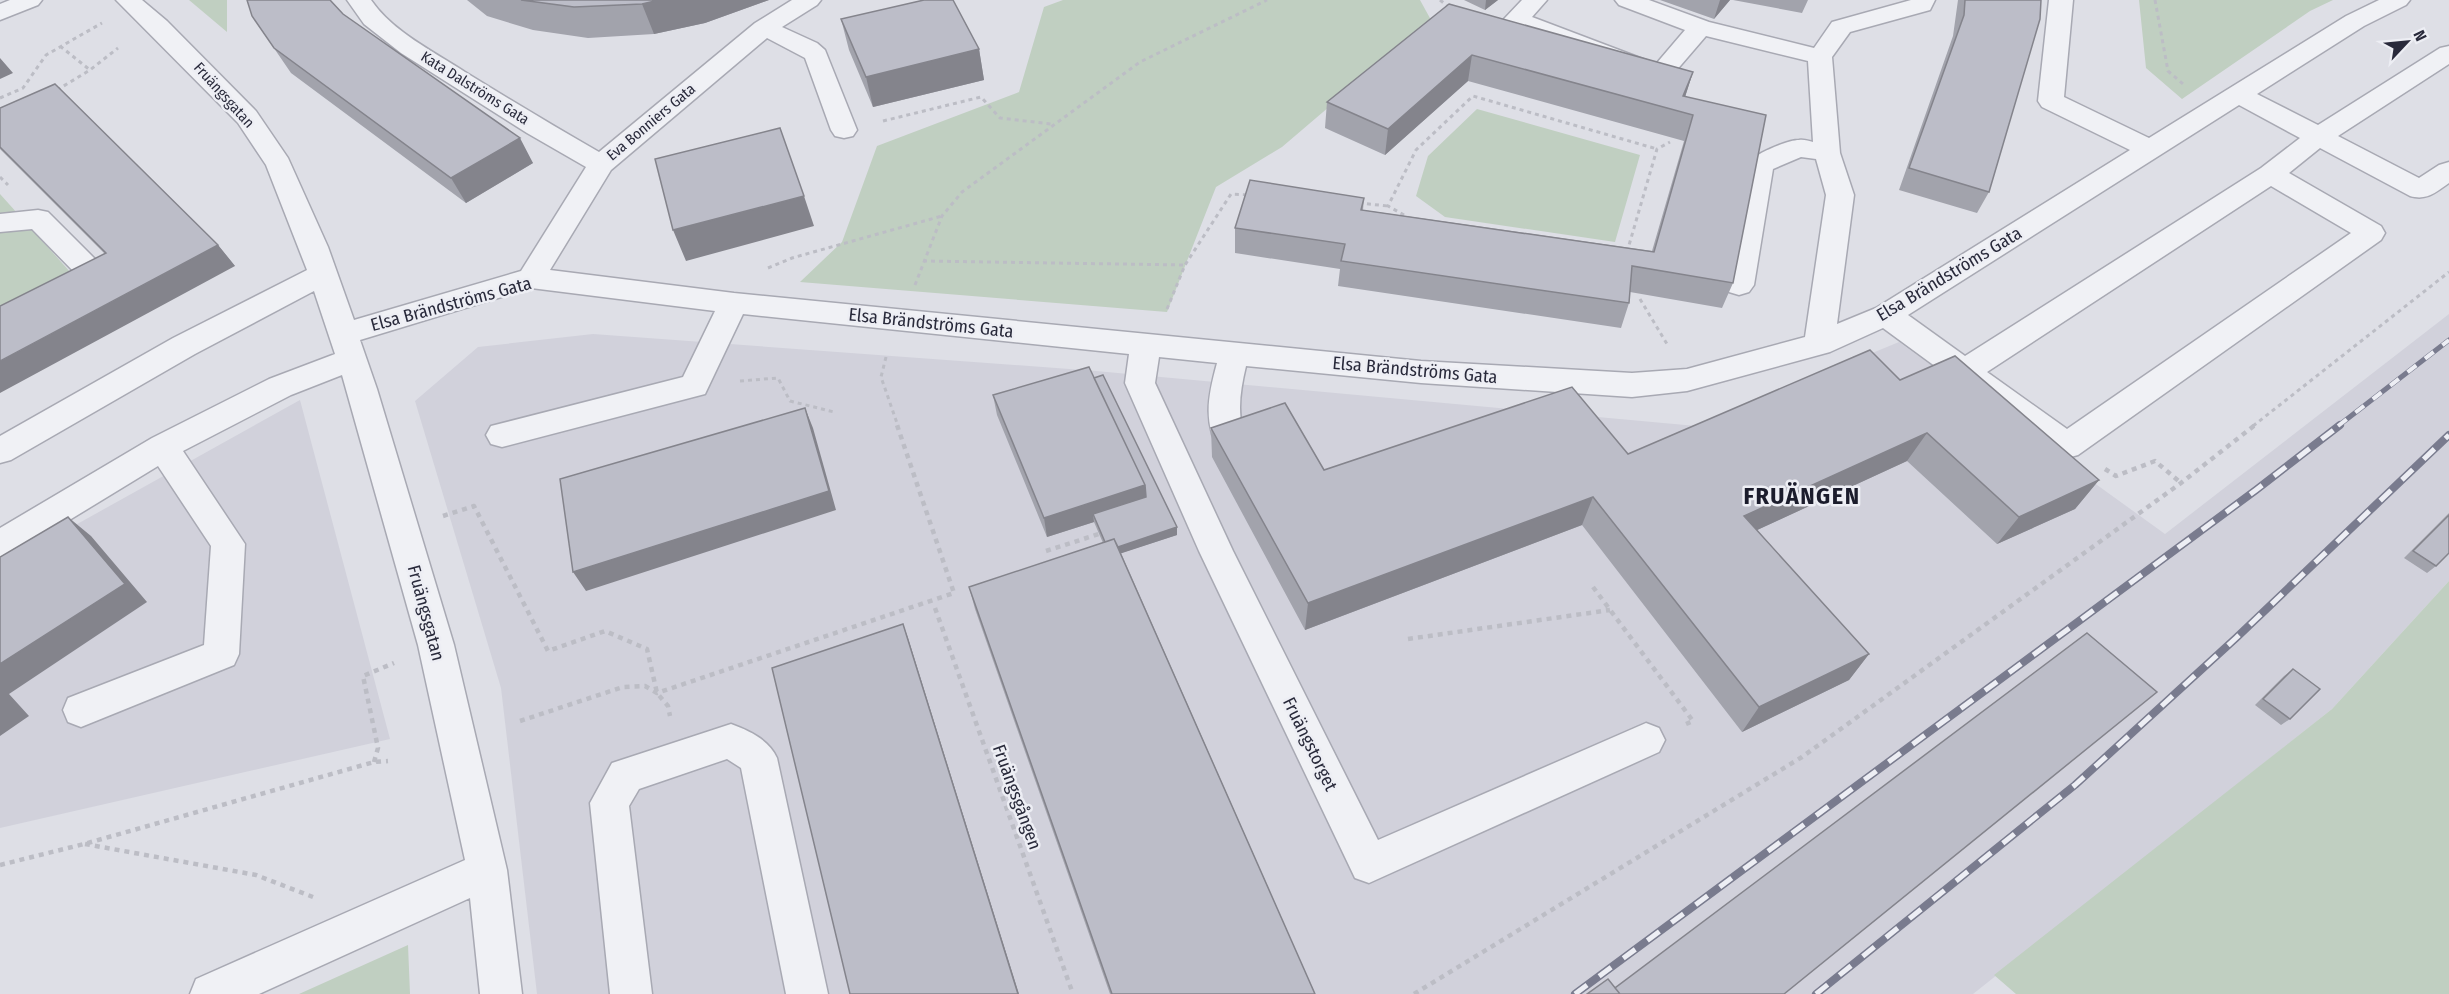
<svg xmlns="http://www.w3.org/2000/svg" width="2449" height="994" font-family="'Fira Sans Condensed',sans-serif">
<rect width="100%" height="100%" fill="#dedfe6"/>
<path fill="#d1d1db" d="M2449 314V581L2332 709 1973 994H537L501 688 415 401 478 347 593 334 1096 371 1696 426 1899 342 2165 534Z
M300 400 390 739 0 828V567Z"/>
<path fill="#c0cfc1" d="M189 0H227V32Z
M1063 0H1420L1431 20 1282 147 1216 187 1167 312 800 282 842 242 877 146 1019 92 1044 7Z
M2139 0H2333L2310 11 2182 99 2146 68Z
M1477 109 1640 155 1615 242 1445 217 1416 196 1428 156Z
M0 194 72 274 0 308Z
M2449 581V994H2016L1994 975 2332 709Z
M408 945 410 994H299Z"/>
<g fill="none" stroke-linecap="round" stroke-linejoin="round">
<g stroke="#a8a9b3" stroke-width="3">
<path id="minor" d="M10 0H42L38 5 0 20V4Z
M116 0H142L167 21 256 111 288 158 328 247 354 320 521 271 586 167 527 133 401 53 364 24 347 0H371C393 32 433 51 465 72 509 99 554 126 599 152L755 23 792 0H821L817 5 782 27 817 43 825 50 857 130 853 136 844 138 835 136 831 130 805 58 767 38 611 170 550 270 734 293 1421 361 1632 373 1687 369 1805 337 1826 195 1816 159 1801 157 1773 169 1754 285 1749 292 1739 295 1729 292 1724 285 1747 164C1752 155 1787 140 1799 140 1803 139 1809 141 1813 142L1808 61 1706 36 1669 79 1660 82 1508 24 1504 19 1522 0H1547L1532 17 1656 64 1685 30 1619 5 1615 0H1649L1709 22 1814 48 1832 22 1911 0H1935L1930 10 1850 32 1832 57 1840 153 1854 195 1837 324 1876 308 2130 150 2042 107 2038 101 2049 0H2073L2064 97 2149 138 2346 16 2379 0H2410L2406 5 2364 26 2257 94 2318 125 2440 48 2449 46V64L2338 136 2419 178 2439 165 2449 162V183C2436 192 2427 201 2410 196L2320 148 2289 173 2381 226 2385 233 2381 240 2078 455 2067 458 2056 455 1883 328 1830 352 1687 391 1632 397 1421 383 1246 366C1239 395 1236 420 1249 449L1244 458 1233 461 1222 458C1203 423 1207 400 1217 363L1159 357 1155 383 1233 551 1378 840 1646 723 1659 728 1665 740 1659 752 1369 883 1355 878 1199 551 1125 383 1129 354 743 314 705 394 502 447 491 444 486 435 491 426 683 377 715 311 531 288 360 340 377 389 454 645 507 870 522 994H480L470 898 259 994H190L196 979 465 860 418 645 342 375 291 395 183 451 245 544 239 654 234 665 81 727 68 722 63 710 68 698 204 645 211 546 158 466 12 555 0 559V528L152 438 269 379 335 354 314 291 195 354 11 460 0 463V436L173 338 307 270 266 165 238 123ZM2239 105 2300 138 2261 168 1965 356 1908 315ZM2271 186 2351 233 2067 429 1987 372Z
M38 210 48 212 109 273 113 280 109 287 0 339V315L79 277 32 229 0 232V214Z
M731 724C750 731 769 740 777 758L828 994H786L741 768 727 759 639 789 629 806 652 994H610L590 803 612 763Z"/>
</g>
<path stroke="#bcbdc5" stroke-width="3" stroke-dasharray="4 4" stroke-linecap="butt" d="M1440 0 1450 8
M2155 0 2168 71 2183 84
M60 46 90 70
M57 90 90 70 118 48
M0 98 23 88 46 55 102 23
M883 121 981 97 1000 118 1051 124
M0 177 8 185
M1359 203 1388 206
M1411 219 1388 206 1416 150 1473 96 1657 149
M1627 252 1657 149 1670 142
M923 261 1185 265
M768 268 792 258 942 216
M915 285 942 216 962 192 1140 62 1267 0
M1640 299 1667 344
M1167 309 1185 265 1231 194 1250 195
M886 357 881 377 898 426
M740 381 778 378 790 401 834 412
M2253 426 2449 272"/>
<path stroke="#bcbdc5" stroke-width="4.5" stroke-dasharray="5 5" stroke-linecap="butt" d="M2105 469 2116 476 2155 461 2181 483
M443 516 474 506 548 651 605 631 647 649 657 693 668 706 670 716
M1046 551 1102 533
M1593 587 1693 721 1686 724
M935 608 1073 994
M1408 639 1610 610
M520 721 623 687 645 686 657 693 954 593 897 425
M374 762 378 748 363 676 394 663
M85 844 256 875 313 897
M0 865 84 844 374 762 388 761
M1414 994 1802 757 2181 483 2255 425"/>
<use href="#minor" fill="#f0f1f5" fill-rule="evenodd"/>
<g stroke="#797b8e" stroke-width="5">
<path id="rail-far1" d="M2338 426 2449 340"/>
</g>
<g stroke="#797b8e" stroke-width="8">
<path id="rail" d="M1575 994 2256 490 2340 425
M1816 994 2075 785 2236 638 2449 435"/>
</g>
<use href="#rail-far1" stroke="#edeef4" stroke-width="4" stroke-dasharray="11" stroke-linecap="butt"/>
<use href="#rail" stroke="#edeef4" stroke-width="5" stroke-dasharray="15" stroke-linecap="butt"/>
</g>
<path fill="#a2a3ac" d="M467 0H769L705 23 654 34 588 38 533 30 487 16Z
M1464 0H1498L1485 10Z
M1660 0H1730L1714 19Z
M1733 0H1808L1802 13Z
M1958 0H2041L1989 192 1977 213 1899 190 1953 36Z
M333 3 343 14 533 163 466 203 291 73 252 16Z
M1449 4 1693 72 1685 97 1766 115 1733 283 1722 308 1630 292 1629 303 1621 328 1338 286 1340 269 1235 253V228L1364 198 1363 210 1652 251 1684 141 1468 81 1385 155 1325 128 1327 102Z
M841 19 979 49 984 80 873 107 849 50Z
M0 108 218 245 235 266 105 254 0 149Z
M1094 378 1177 535 1121 553 1315 994H1110L975 609 969 587 1103 543 1094 522 1047 537 997 415 993 395Z
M1900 380 2099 480 2075 509 1997 544 1907 461 1757 530 1869 654 1849 680 1742 732 1582 525 1305 630 1212 457 1211 428 1324 470 1628 454Z
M2449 513V553L2436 566 2427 573 2404 558Z
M2293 669 2290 719 2281 725 2255 705 2284 676Z"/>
<path fill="#84848c" d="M659 0H769L705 23 654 34 642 4Z
M1486 0H1498L1485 10Z
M1720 0H1730L1714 19Z
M979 49 984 80 873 107 866 77Z
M1472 55 1468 81 1385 155 1388 129Z
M0 58 13 73 0 79Z
M1693 72 1685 97 1683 96Z
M520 138 533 163 466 203 451 178Z
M804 196 814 226 686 261 673 230Z
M218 245 235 266 0 393V361Z
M805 408 813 428 836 510 586 591 573 572Z
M1927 433 1907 461 1729 543 1744 516Z
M2099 480 2075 509 1997 544 2019 517Z
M1145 485 1147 504 1093 514 1094 522 1047 537 1044 518Z
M1593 497 1582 525 1305 630 1308 603Z
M68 517 91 536 147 602 9 694 29 716 0 736V664Z
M1177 527V535L1110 557 1109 550Z
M903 624 908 638 1019 994H1018Z
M1869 654 1849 680 1742 732 1759 707Z"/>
<path fill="#bcbdc8" stroke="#84848c" stroke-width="1.5" d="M247 0H330L343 14 520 138 451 178 274 48 252 16Z
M521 0H659L642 4 574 7Z
M924 0H953L979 49 866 77 841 19Z
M1965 0H2041L2040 19 1989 192 1909 168 1964 15Z
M1449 4 1693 72 1683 96 1766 115 1733 283 1632 266 1629 303 1341 261 1345 244 1235 228 1250 180 1364 198 1361 210 1654 252 1693 115 1472 55 1388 129 1327 102Z
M55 84 218 245 0 361V306L106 253 0 147V108Z
M780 128 804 196 673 230 655 159Z
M1870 350 1900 380 1955 356 2099 480 2019 517 1927 433 1744 516 1869 654 1759 707 1593 497 1308 603 1211 428 1285 403 1324 470 1572 387 1628 454Z
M1089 367 1145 485 1044 518 993 395Z
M1103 375 1177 527 1118 547 1114 539 1105 542 1093 514 1146 497 1145 485 1094 378Z
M805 408 829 491 573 572 560 479Z
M2449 515V553L2436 566 2413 551Z
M68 517 125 584 0 664V557Z
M1114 539 1315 994H1112L969 587Z
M903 624 1018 994H850L772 668Z
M2087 633 2157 692 1784 994H1620L1615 988Z
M2293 669 2320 689 2290 719 2263 699Z
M1608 979 1620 994H1587Z"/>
<g text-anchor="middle" stroke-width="5" stroke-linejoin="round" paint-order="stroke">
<g font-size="15" fill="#292a3b" stroke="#edeef4">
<text transform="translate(475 88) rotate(32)" y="5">Kata Dalströms Gata</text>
<text transform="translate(224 95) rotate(48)" y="5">Fruängsgatan</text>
<text transform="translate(651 122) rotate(-40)" y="5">Eva Bonniers Gata</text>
</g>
<g font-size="18" fill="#292a3b" stroke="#edeef4">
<text transform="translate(1949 274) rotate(-31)" y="6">Elsa Brändströms Gata</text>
<text transform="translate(451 304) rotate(-15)" y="6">Elsa Brändströms Gata</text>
<text transform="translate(931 323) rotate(6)" y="6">Elsa Brändströms Gata</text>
<text transform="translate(1415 370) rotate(5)" y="6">Elsa Brändströms Gata</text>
<text transform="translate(426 613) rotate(75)" y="6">Fruängsgatan</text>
<text transform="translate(1310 744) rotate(64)" y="6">Fruängstorget</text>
<text transform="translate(1017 797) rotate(70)" y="6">Fruängsgången</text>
</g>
<g font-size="24" font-weight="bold" letter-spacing="1.5" fill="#1b1c2c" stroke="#edeef4">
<text x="1802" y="504">FRUÄNGEN</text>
</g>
</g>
<g transform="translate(2407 42) rotate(64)" stroke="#edeef4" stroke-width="4.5" paint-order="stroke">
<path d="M0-4.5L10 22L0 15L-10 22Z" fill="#292a3b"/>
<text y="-9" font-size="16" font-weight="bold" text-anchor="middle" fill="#292a3b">N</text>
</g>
</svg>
